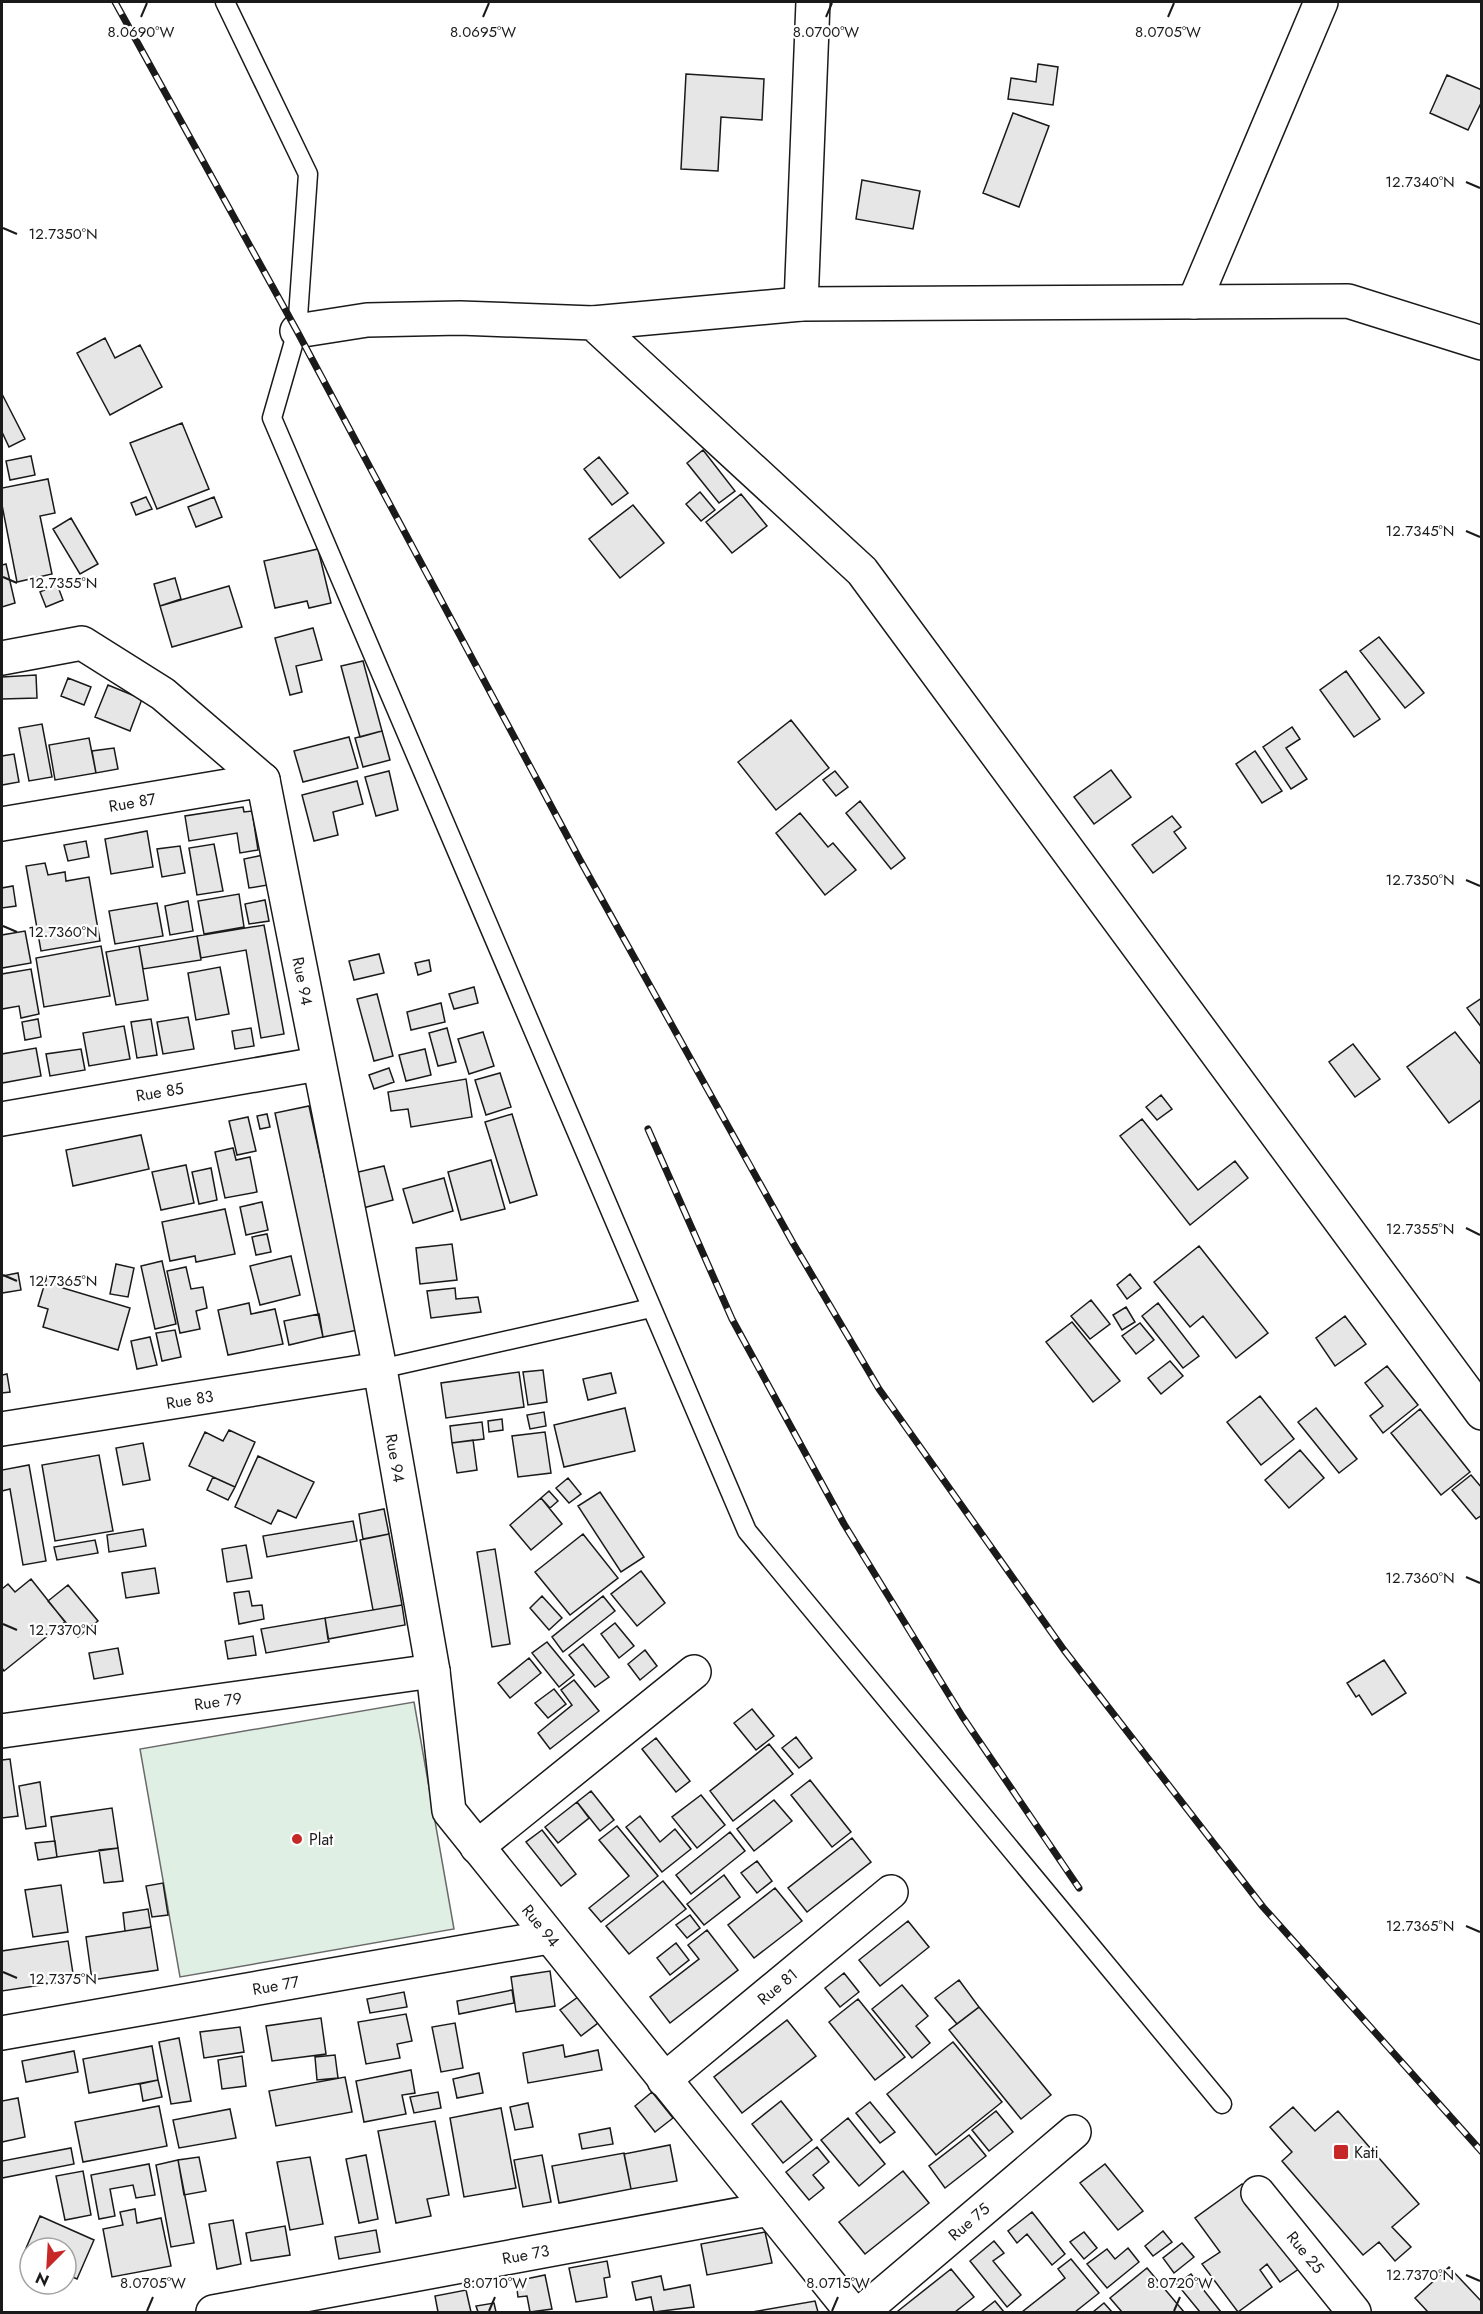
<svg xmlns="http://www.w3.org/2000/svg" width="1483" height="2314" font-family="Jost,sans-serif">
<rect width="100%" height="100%" fill="#fff"/>
<path fill="#e0efe3" stroke="#6a6a6a" stroke-width="1.5" d="M414 1702 454 1929 180 1977 140 1749Z"/>
<path fill="#e6e6e6" stroke="#1a1a1a" stroke-width="1.5" d="M1038 64 1058 67 1053 105 1008 99 1011 78 1036 82Z
M686 74 764 79 762 120 721 117 718 171 681 169Z
M1447 75 1482 90V101L1468 130 1430 113Z
M1013 113 1049 126 1019 207 983 193Z
M862 180 920 191 913 229 856 219Z
M105 338 115 358 140 345 162 387 110 415 77 353Z
M2 394 25 439 9 447 2 432Z
M182 423 209 489 157 509 130 443Z
M703 450 735 491 719 503 687 463Z
M31 456 35 475 10 480 6 461Z
M599 457 628 493 612 505 584 469Z
M48 479 55 513 40 516 52 574 17 582 2 505V488Z
M700 492 715 510 701 521 686 504Z
M741 494 767 526 732 553 706 522Z
M146 497 152 509 136 515 131 503Z
M214 497 222 517 196 527 188 507Z
M633 505 664 543 620 578 589 539Z
M71 518 98 564 80 574 53 529Z
M318 549 331 603 309 608 307 601 275 608 264 561Z
M6 564 15 603 2 607V565Z
M175 578 181 599 160 606 154 584Z
M57 584 63 600 46 607 40 592Z
M229 586 242 627 172 647 160 606Z
M313 628 322 660 296 666 302 692 290 695 275 638Z
M1379 637 1424 693 1405 708 1360 651Z
M363 661 382 731 360 737 341 666Z
M1346 671 1380 719 1354 737 1320 690Z
M36 675 37 698 2 699V677Z
M68 678 91 687 84 705 61 696Z
M108 685 142 699 130 731 95 717Z
M791 720 829 768 776 810 738 762Z
M42 724 52 777 29 781 19 728Z
M1292 727 1300 739 1286 748 1307 779 1291 789 1263 747Z
M382 731 390 760 363 767 355 738Z
M349 737 358 768 303 782 294 751Z
M89 738 96 773 55 780 49 745Z
M114 748 118 769 96 773 92 751Z
M1255 751 1282 791 1262 803 1236 764Z
M14 754 19 782 2 785V756Z
M1111 770 1131 797 1094 824 1074 797Z
M389 771 398 810 376 816 365 777Z
M835 771 848 787 836 796 823 780Z
M357 781 363 804 333 812 338 835 314 841 302 795Z
M860 801 905 858 891 869 846 813Z
M243 807 244 812 252 811 258 850 240 853 237 833 189 841 185 816Z
M800 813 828 847 833 843 856 870 825 895 776 833Z
M1172 816 1181 827 1174 832 1186 848 1153 873 1132 845Z
M147 831 153 867 111 874 105 839Z
M86 841 89 857 68 861 64 845Z
M214 844 223 891 197 895 189 848Z
M180 846 185 873 162 877 157 849Z
M263 855 268 885 249 888 244 859Z
M45 863 48 875 65 872 66 881 89 877 100 941 41 951 26 866Z
M13 886 16 906 2 908V888Z
M239 894 244 927 204 934 198 901Z
M265 900 269 921 249 924 245 904Z
M188 901 193 931 170 935 165 906Z
M157 903 163 936 115 944 109 911Z
M264 925 284 1034 261 1038 246 950 201 958 197 936Z
M25 931 31 963 2 968V935Z
M197 936 201 960 143 969 139 946Z
M101 946 110 996 44 1007 36 958Z
M139 946 148 1000 116 1005 106 952Z
M379 954 384 973 354 980 349 961Z
M429 960 431 971 418 975 415 963Z
M220 967 229 1014 196 1020 188 973Z
M31 969 39 1014 21 1018 19 1006 2 1009V974Z
M474 987 478 1003 454 1009 449 994Z
M377 994 393 1056 374 1061 357 999Z
M1482 998V1028L1467 1008Z
M441 1003 445 1022 411 1030 407 1012Z
M188 1017 194 1049 163 1054 157 1022Z
M38 1019 41 1037 25 1040 22 1022Z
M151 1019 157 1055 137 1058 131 1022Z
M124 1026 130 1059 89 1066 83 1033Z
M251 1028 254 1046 235 1049 232 1031Z
M447 1028 456 1062 438 1066 429 1033Z
M483 1032 494 1066 469 1074 458 1039Z
M1455 1032 1482 1066V1099L1449 1123 1407 1067Z
M1353 1044 1380 1079 1355 1097 1329 1062Z
M36 1048 41 1076 2 1083V1054Z
M81 1049 85 1070 50 1076 46 1054Z
M425 1049 431 1075 406 1081 399 1055Z
M389 1068 394 1082 374 1089 369 1075Z
M500 1073 511 1107 486 1115 475 1080Z
M466 1079 472 1117 411 1127 408 1109 391 1111 388 1092Z
M1161 1095 1172 1109 1157 1120 1146 1107Z
M309 1106 358 1330 323 1337 275 1113Z
M267 1114 270 1127 260 1129 257 1116Z
M512 1114 537 1195 510 1203 485 1122Z
M248 1117 256 1151 237 1155 229 1121Z
M1142 1119 1198 1190 1235 1161 1248 1178 1190 1225 1120 1136Z
M141 1135 149 1169 73 1186 66 1150Z
M233 1148 236 1160 250 1157 257 1192 225 1198 215 1152Z
M491 1160 505 1209 461 1220 448 1172Z
M186 1165 194 1203 161 1210 152 1172Z
M384 1166 393 1200 363 1208 354 1173Z
M211 1168 217 1200 199 1204 192 1172Z
M444 1178 453 1211 413 1223 403 1189Z
M262 1202 268 1230 246 1235 240 1207Z
M225 1209 235 1254 196 1262 195 1256 170 1261 162 1222Z
M267 1234 271 1252 256 1255 252 1237Z
M452 1244 457 1280 420 1284 416 1248Z
M1199 1246 1268 1333 1236 1358 1203 1316 1190 1327 1154 1282Z
M291 1256 300 1295 260 1305 250 1266Z
M162 1261 176 1324 155 1329 141 1266Z
M116 1264 134 1268 128 1297 110 1294Z
M186 1267 191 1289 203 1287 207 1308 196 1311 200 1329 180 1333 167 1271Z
M18 1273 21 1290 2 1293V1276Z
M1130 1274 1141 1288 1127 1299 1117 1285Z
M47 1276 65 1281 63 1288 130 1308 118 1350 43 1327 48 1309 38 1306Z
M455 1288 456 1299 478 1297 481 1312 431 1318 427 1291Z
M1091 1300 1110 1324 1090 1339 1071 1316Z
M249 1303 251 1314 275 1309 283 1344 228 1355 218 1310Z
M1158 1303 1199 1356 1183 1368 1142 1316Z
M1126 1307 1135 1322 1122 1330 1113 1315Z
M319 1314 323 1337 289 1345 284 1321Z
M1345 1316 1366 1344 1335 1366 1316 1338Z
M1072 1322 1120 1381 1093 1402 1046 1342Z
M1140 1323 1154 1340 1136 1354 1122 1336Z
M175 1330 181 1357 162 1361 156 1333Z
M150 1337 157 1365 137 1369 131 1341Z
M1170 1361 1183 1376 1161 1394 1148 1378Z
M1387 1366 1418 1405 1383 1433 1370 1416 1383 1406 1365 1383Z
M543 1370 547 1402 528 1405 523 1372Z
M519 1372 524 1407 446 1418 441 1383Z
M611 1373 616 1393 588 1400 583 1379Z
M7 1374 10 1392 2 1393V1375Z
M1260 1396 1294 1439 1261 1465 1227 1422Z
M625 1408 635 1451 564 1467 554 1425Z
M1316 1408 1357 1459 1339 1473 1298 1422Z
M1420 1409 1470 1472 1441 1495 1391 1433Z
M544 1412 546 1426 530 1429 527 1415Z
M502 1419 503 1430 489 1432 488 1421Z
M482 1422 484 1439 452 1443 450 1426Z
M229 1430 255 1442 235 1487 189 1466 205 1432 223 1441Z
M545 1432 551 1473 518 1477 512 1436Z
M473 1440 477 1470 457 1473 452 1443Z
M143 1443 150 1480 123 1485 116 1448Z
M1300 1450 1324 1478 1289 1508 1265 1480Z
M99 1455 113 1531 55 1541 42 1465Z
M258 1456 314 1482 296 1518 278 1510 271 1524 235 1507Z
M29 1465 46 1561 23 1565 10 1489 2 1491V1470Z
M1471 1475 1482 1488V1515L1476 1519 1452 1490Z
M213 1477 235 1487 228 1500 207 1490Z
M568 1478 581 1494 569 1503 556 1488Z
M549 1491 558 1501 550 1508 541 1498Z
M600 1492 644 1557 621 1572 578 1506Z
M541 1498 562 1524 531 1550 510 1525Z
M384 1509 389 1534 363 1539 359 1514Z
M353 1521 357 1541 267 1557 263 1536Z
M143 1529 146 1546 109 1552 107 1535Z
M389 1534 402 1605 373 1610 360 1540Z
M583 1534 618 1578 570 1615 535 1572Z
M95 1540 98 1553 57 1560 54 1547Z
M246 1545 252 1578 227 1582 222 1549Z
M495 1549 510 1644 492 1647 477 1552Z
M155 1568 159 1593 126 1598 122 1573Z
M641 1571 665 1603 637 1626 611 1594Z
M31 1579 65 1622 4 1671 2 1668V1589L8 1584 15 1592Z
M68 1585 98 1621 78 1637 48 1601Z
M249 1591 252 1606 262 1605 264 1619 239 1624 234 1593Z
M542 1596 562 1618 549 1630 530 1608Z
M603 1596 615 1611 563 1652 552 1637Z
M402 1605 405 1625 328 1639 325 1618Z
M325 1618 329 1642 266 1653 261 1629Z
M615 1623 634 1646 619 1658 601 1634Z
M253 1636 256 1655 228 1659 225 1641Z
M547 1642 574 1675 559 1687 532 1653Z
M583 1644 609 1677 595 1687 569 1655Z
M118 1648 123 1674 94 1679 89 1653Z
M645 1650 657 1666 640 1680 628 1664Z
M529 1658 541 1673 510 1698 498 1683Z
M1384 1660 1406 1693 1372 1715 1359 1695 1356 1697 1347 1683Z
M574 1680 599 1711 550 1749 538 1733 572 1705 561 1690Z
M554 1689 566 1704 548 1718 535 1703Z
M752 1709 774 1736 756 1750 734 1723Z
M796 1737 812 1758 799 1768 782 1748Z
M656 1738 690 1781 676 1792 642 1749Z
M769 1744 793 1774 733 1821 710 1791Z
M10 1759 18 1816 2 1818V1760Z
M810 1780 851 1832 832 1847 791 1795Z
M40 1782 46 1826 26 1829 19 1786Z
M591 1791 614 1820 600 1831 577 1802Z
M701 1795 725 1825 697 1848 672 1817Z
M774 1800 792 1821 754 1851 737 1829Z
M577 1802 589 1818 558 1843 545 1827Z
M112 1808 118 1848 57 1857 51 1817Z
M640 1816 660 1842 675 1829 691 1849 662 1872 626 1827Z
M617 1826 658 1876 601 1922 589 1908 629 1876 599 1840Z
M542 1830 576 1874 561 1886 526 1842Z
M730 1832 745 1851 691 1894 676 1875Z
M852 1838 871 1862 807 1912 788 1888Z
M55 1841 57 1857 38 1860 35 1843Z
M118 1848 123 1881 104 1883 99 1850Z
M757 1861 772 1881 757 1893 741 1873Z
M724 1875 740 1897 704 1925 687 1904Z
M663 1881 686 1909 629 1954 606 1926Z
M163 1883 168 1915 152 1917 146 1886Z
M61 1885 68 1932 33 1937 25 1890Z
M775 1888 802 1921 754 1958 728 1925Z
M148 1909 151 1927 125 1931 123 1913Z
M690 1915 700 1928 687 1938 676 1925Z
M908 1921 929 1947 880 1986 859 1960Z
M151 1927 158 1970 92 1980 86 1937Z
M707 1930 738 1970 670 2023 650 1997 699 1959 688 1945Z
M68 1941 74 1980 2 1991V1951Z
M676 1943 689 1960 670 1975 657 1958Z
M550 1971 555 2006 516 2012 511 1977Z
M844 1973 859 1992 840 2007 825 1988Z
M959 1980 979 2007 957 2024 935 1998Z
M902 1985 928 2016 916 2026 930 2043 912 2058 872 2009Z
M512 1990 514 2003 459 2014 457 2001Z
M404 1992 407 2007 370 2013 367 1999Z
M578 1997 598 2023 581 2036 560 2010Z
M858 1999 905 2057 875 2080 829 2022Z
M979 2007 1051 2095 1021 2119 949 2030Z
M406 2014 412 2041 397 2044 400 2058 366 2064 358 2022Z
M321 2018 326 2054 272 2061 266 2026Z
M787 2020 816 2056 742 2113 714 2077Z
M455 2023 463 2068 441 2072 432 2027Z
M240 2027 244 2052 204 2058 200 2032Z
M179 2038 191 2101 171 2104 159 2042Z
M953 2042 1002 2102 936 2155 887 2094Z
M563 2045 565 2057 598 2050 602 2070 528 2083 523 2053Z
M152 2046 158 2080 89 2093 83 2059Z
M74 2051 78 2072 26 2082 22 2061Z
M335 2055 338 2078 317 2080 315 2057Z
M242 2056 246 2086 222 2089 218 2060Z
M411 2070 415 2093 402 2095 406 2114 364 2122 356 2081Z
M479 2073 483 2093 457 2098 453 2079Z
M345 2077 352 2112 276 2126 269 2091Z
M158 2080 162 2097 143 2101 140 2084Z
M438 2092 441 2108 414 2113 410 2097Z
M652 2092 673 2118 655 2132 635 2106Z
M18 2098 25 2137 2 2142V2101Z
M781 2101 812 2140 783 2163 752 2124Z
M870 2102 895 2132 880 2143 856 2113Z
M528 2103 533 2127 515 2130 510 2107Z
M159 2106 167 2146 83 2162 75 2122Z
M1293 2107 1315 2131 1338 2111 1419 2204 1392 2227 1411 2247 1395 2261 1379 2242 1363 2255 1282 2161 1292 2152 1270 2127Z
M501 2108 516 2188 464 2197 450 2118Z
M230 2109 236 2138 179 2148 173 2120Z
M996 2111 1013 2132 989 2151 972 2130Z
M848 2118 885 2164 859 2186 821 2140Z
M435 2121 449 2195 427 2199 431 2216 396 2223 378 2131Z
M610 2128 613 2144 582 2149 579 2134Z
M969 2135 986 2156 945 2188 929 2166Z
M670 2145 677 2181 631 2189 624 2154Z
M817 2147 829 2162 813 2175 824 2188 809 2200 786 2172Z
M71 2148 74 2164 2 2178V2161Z
M624 2153 631 2189 559 2203 552 2166Z
M366 2155 378 2219 359 2223 346 2159Z
M542 2155 551 2202 523 2207 514 2160Z
M199 2157 206 2191 184 2195 178 2160Z
M310 2157 323 2224 290 2230 277 2162Z
M178 2160 194 2243 171 2247 156 2165Z
M149 2164 155 2195 136 2198 133 2185 110 2189 115 2216 99 2219 91 2175Z
M1105 2164 1143 2211 1118 2230 1080 2183Z
M83 2171 91 2215 65 2220 56 2176Z
M903 2171 929 2203 865 2254 839 2222Z
M1242 2184 1303 2266 1280 2282 1267 2264 1260 2270 1272 2287 1238 2312 1202 2264 1220 2252 1195 2218Z
M135 2209 137 2223 161 2218 171 2266 112 2277 103 2229 123 2225 120 2212Z
M1032 2212 1065 2254 1052 2265 1027 2234 1017 2243 1008 2231Z
M40 2216 94 2240 77 2279 66 2274V2248H30V2258L23 2255Z
M233 2220 241 2264 217 2269 209 2224Z
M285 2226 290 2255 251 2261 246 2233Z
M376 2230 380 2252 339 2259 335 2237Z
M1163 2231 1172 2242 1153 2256 1145 2246Z
M765 2232 772 2263 707 2275 701 2244Z
M1084 2232 1097 2248 1084 2259 1070 2242Z
M994 2241 1004 2253 993 2261 1021 2295 1007 2307 970 2261Z
M1182 2243 1194 2257 1174 2273 1163 2258Z
M1128 2248 1139 2262 1107 2288 1087 2264 1107 2249 1115 2259Z
M1071 2259 1099 2293 1075 2312H1022L1065 2278 1058 2269Z
M607 2261 610 2277 604 2278 607 2297 576 2302 569 2268Z
M1449 2267 1482 2302V2312H1428L1415 2298Z
M1147 2268 1184 2312H1122L1110 2298Z
M951 2269 974 2297 955 2312H899L898 2311Z
M1191 2274 1221 2312H1200L1177 2284Z
M545 2275 552 2309 530 2312 527 2296 518 2297 516 2281Z
M661 2276 664 2290 690 2285 694 2307 654 2312 651 2297 636 2300 632 2282Z
M466 2290 471 2312H438L435 2296Z
M815 2301 818 2312H752Z
M995 2301 1004 2312H981Z
M494 2303 496 2312H478L476 2306Z
M1104 2303 1112 2312H1093Z"/>
<g fill="none" stroke-linecap="round" stroke-linejoin="round">
<g stroke="#1a1a1a" stroke-width="21">
<path id="lane" d="M225 2 308 174 297 331 272 418 747 1531 1222 2104
M380 1369 651 1308"/>
</g>
<g stroke="#1a1a1a" stroke-width="36">
<g id="street">
<path d="M1194 302 1321 2"/>
<path d="M801 304 813 2"/>
<path d="M593 323 801 304 1348 301 1482 343"/>
<path d="M297 331 367 320 460 318 593 323 862 571 1482 1413"/>
<path id="s1" d="M2 658 82 643 163 694 263 780 380 1369 433 1671 449 1811 852 2312"/>
<path id="s2" d="M2 824 263 780"/>
<path id="s3" d="M2 1119 318 1064"/>
<path id="s4" d="M2 1429 380 1369"/>
<path id="s5" d="M2 1731 433 1671"/>
<path d="M477 1847 694 1672"/>
<path id="s6" d="M2 2033 549 1937"/>
<path id="s7" d="M664 2080 891 1892"/>
<path id="s8" d="M1258 2193 1354 2312"/>
<path id="s9" d="M213 2312 769 2209"/>
<path id="s10" d="M862 2312 1074 2132"/>
</g>
</g>
<use href="#lane" stroke="#fff" stroke-width="18"/>
<use href="#street" stroke="#fff" stroke-width="33"/>
<g stroke="#1a1a1a" stroke-width="7">
<path id="rail" d="M115 2 297 331 580 860 793 1243 879 1389 1064 1650 1263 1907 1482 2152
M648 1129 732 1319 844 1524 962 1716 1079 1888"/>
</g>
<use href="#rail" stroke="#fff" stroke-width="4.5" stroke-dasharray="14" stroke-linecap="butt"/>
</g>
<path fill="none" stroke="#1a1a1a" stroke-width="2" d="M141 17 147 3M483 17 489 3M826 17 832 3M1168 17 1174 3M1466 182 1480 188M3 228 17 234M1466 531 1480 537M3 577 17 583M1466 880 1480 886M3 926 17 932M1466 1228 1480 1235M3 1275 17 1281M1466 1577 1480 1583M3 1624 17 1630M1466 1926 1480 1932M3 1972 17 1978M1466 2275 1480 2281M147 2311 153 2297M489 2311 495 2297M832 2311 838 2297M1174 2311 1180 2297"/>
<g fill="#c62828" stroke="#fff" stroke-width="2">
<circle cx="297" cy="1839" r="6"/>
<rect x="1333" y="2144" width="16" height="16" rx="3"/>
</g>
<g text-anchor="middle" stroke-width="4.5" stroke-linejoin="round" paint-order="stroke">
<g font-size="16" fill="#1a1a1a" stroke="#fff">
<text dy="6" stroke="none"><textPath href="#s2" startOffset="132">Rue 87</textPath></text>
<text dy="6" stroke="none"><textPath href="#s1" startOffset="514">Rue 94</textPath></text>
<text dy="6" stroke="none"><textPath href="#s3" startOffset="160">Rue 85</textPath></text>
<text dy="6" stroke="none"><textPath href="#s4" startOffset="190">Rue 83</textPath></text>
<text dy="6" stroke="none"><textPath href="#s1" startOffset="1000">Rue 94</textPath></text>
<text dy="6" stroke="none"><textPath href="#s5" startOffset="218">Rue 79</textPath></text>
<text dy="6" stroke="none"><textPath href="#s1" startOffset="1504">Rue 94</textPath></text>
<text dy="6" stroke="none"><textPath href="#s6" startOffset="278">Rue 77</textPath></text>
<text dy="6" stroke="none"><textPath href="#s7" startOffset="147">Rue 81</textPath></text>
<text dy="6" stroke="none"><textPath href="#s10" startOffset="140">Rue 75</textPath></text>
<text dy="6" stroke="none"><textPath href="#s8" startOffset="76">Rue 25</textPath></text>
<text dy="6" stroke="none"><textPath href="#s9" startOffset="318">Rue 73</textPath></text>
</g>
<g font-size="16" fill="#1a1a1a" stroke="#fff" text-anchor="start">
<text x="309" y="1845">Plat</text>
<text x="1354" y="2158">Kati</text>
</g>
</g>
<g font-size="15" text-anchor="middle" fill="#1a1a1a" stroke="#fff" stroke-width="4.5" stroke-linejoin="round" paint-order="stroke">
<text x="141" y="37">8.0690°W</text>
<text x="483" y="37">8.0695°W</text>
<text x="826" y="37">8.0700°W</text>
<text x="1168" y="37">8.0705°W</text>
<text x="1420" y="187">12.7340°N</text>
<text x="63" y="239">12.7350°N</text>
<text x="1420" y="536">12.7345°N</text>
<text x="63" y="588">12.7355°N</text>
<text x="1420" y="885">12.7350°N</text>
<text x="63" y="937">12.7360°N</text>
<text x="1420" y="1234">12.7355°N</text>
<text x="63" y="1286">12.7365°N</text>
<text x="1420" y="1583">12.7360°N</text>
<text x="63" y="1635">12.7370°N</text>
<text x="1420" y="1931">12.7365°N</text>
<text x="63" y="1984">12.7375°N</text>
<text x="1420" y="2280">12.7370°N</text>
<text x="153" y="2288">8.0705°W</text>
<text x="495" y="2288">8.0710°W</text>
<text x="838" y="2288">8.0715°W</text>
<text x="1180" y="2288">8.0720°W</text>
</g>
<rect width="1483" height="2314" fill="none" stroke="#1a1a1a" stroke-width="6"/>
<g transform="translate(48 2266) rotate(204)"><circle r="28" fill="#ffffff" stroke="#a3a3a3" stroke-width="1.5"/>
<path d="M0-4.5L10 22L0 15L-10 22Z" fill="#c62828"/>
<text y="-9" font-size="16" font-weight="bold" text-anchor="middle" fill="#1a1a1a">N</text>
</g>
</svg>
